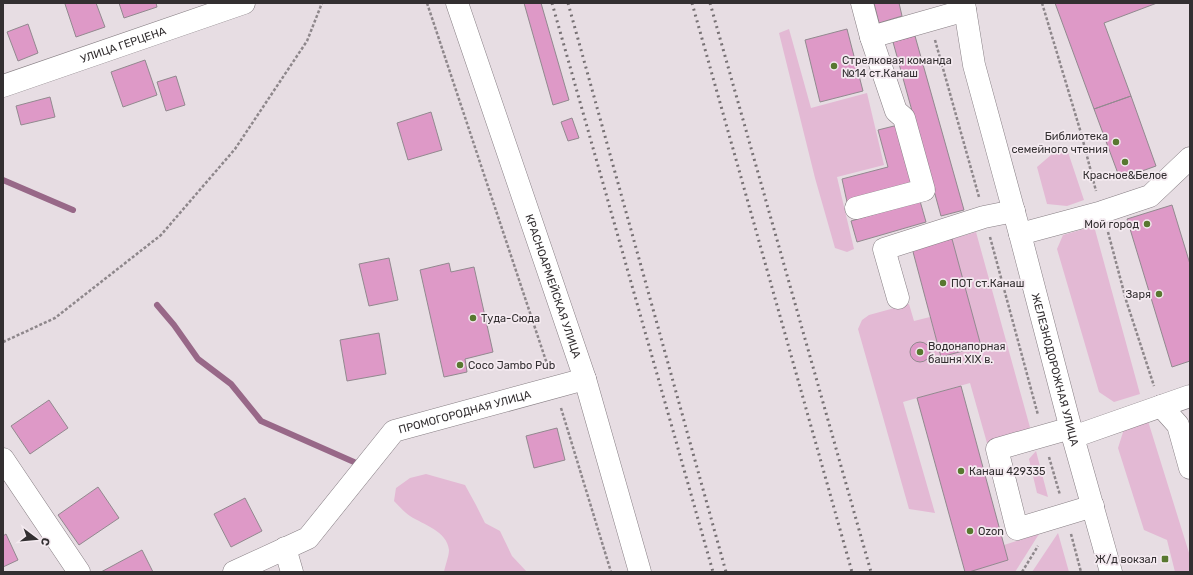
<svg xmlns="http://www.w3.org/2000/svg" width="1193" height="575" font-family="Rubik,sans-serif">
<rect width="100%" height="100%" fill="#e7dde3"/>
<path fill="#e3b9d4" d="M789 29 811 108 867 93 884 165 837 177 854 249 847 252 835 248 815 178 779 33Z
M1067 149 1084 200 1067 206 1047 204 1037 167 1051 155Z
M1094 226 1140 394 1114 402 1099 392 1057 249 1063 235Z
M976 232 1031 431 987 443 970 383 903 402 935 513 909 509 858 329 862 320 869 315 909 304 914 321 930 317 941 357 981 346 952 239Z
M1148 421 1190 556V572H1175L1167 540 1144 530 1118 448 1124 429Z
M1036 451 1048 497 1037 493 1029 459Z
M426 474 465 485 476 505 485 523 500 531 512 556 527 572H444C445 566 449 556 449 550 447 531 424 525 410 516 404 512 399 506 394 501L396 488 410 478Z
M1058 533 1069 572H1032Z
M1039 534 1015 572H969L1008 560 1004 545Z"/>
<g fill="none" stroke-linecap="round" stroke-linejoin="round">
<path stroke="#986888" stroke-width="6" d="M3 180 73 210
M157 305 174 325 198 359 231 384 261 421 354 462"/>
</g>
<path fill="#de99c7" stroke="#92898f" d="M67 3H96L105 27 76 37 65 4Z
M119 3H156L157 7 124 18Z
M524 3H541L569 100 553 105Z
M874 3H899L902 16 879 23Z
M1055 3H1157L1104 23 1131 96 1094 109Z
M28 24 38 53 18 61 7 32Z
M847 29 863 91 820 102 805 40Z
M915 36 964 210 941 216 893 42Z
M145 60 157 95 123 107 111 72Z
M176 76 185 105 166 111 157 82Z
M1131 96 1156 166 1120 179 1094 109Z
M50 97 55 117 21 125 16 106Z
M431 112 442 150 408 160 397 123Z
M572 118 579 138 568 141 561 122Z
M898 125 913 185 847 202 842 179 888 167 878 130Z
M920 201 926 222 857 242 851 221Z
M1172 205 1190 264V361L1172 367 1127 219Z
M952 239 981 346 941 357 912 248Z
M389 258 398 300 369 306 359 264Z
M449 263 451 272 474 267 493 352 465 359 467 372 444 377 420 270Z
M379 333 386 374 347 381 340 340Z
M910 352a10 10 0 1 1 20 0a10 10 0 1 1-20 0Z
M961 386 1008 560 969 572H965L917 398Z
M49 400 68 428 30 454 11 426Z
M557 428 565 460 534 468 526 436Z
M98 487 119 518 79 545 58 515Z
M245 498 262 531 231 547 214 514Z
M6 534 18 560 3 567V536Z
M142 550 153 572H101Z"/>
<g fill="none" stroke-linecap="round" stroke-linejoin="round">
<g stroke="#877f84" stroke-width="23">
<g id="minor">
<path d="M862 3 871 37 952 14 965 10"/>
<path id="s1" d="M3 86 244 3"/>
<path d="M856 208 924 190 904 118 896 111 871 37"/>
<path d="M1020 234 1102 212 1150 196 1190 158"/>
<path d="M898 298 884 249 984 217 1014 211"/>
<path d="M1161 406 1178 425 1190 468"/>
<path d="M1071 428 997 449 1017 529 1093 506"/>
<path d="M1073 437 1190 396"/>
<path d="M3 459 79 572"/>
<path d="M285 548 292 572"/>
<path id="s2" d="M234 572 308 538 394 431 585 379"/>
</g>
</g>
<g stroke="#877f84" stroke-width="23">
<g id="major">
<path id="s3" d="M457 3 585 379 640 572"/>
<path id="s4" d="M964 3 974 65 1020 234 1073 437 1111 572"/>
</g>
</g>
<path stroke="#8e878b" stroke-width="2.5" stroke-dasharray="3 2" stroke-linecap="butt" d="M427 3 548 367
M1042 3 1081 133 1096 191
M935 40 979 197
M1108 232 1126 300 1154 386
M990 237 1038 415
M3 342 55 318 161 235 235 149 307 41 322 3
M561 408 611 572
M1049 457 1060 495
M1071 534 1081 572
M1022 572 1038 546"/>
<use href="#minor" stroke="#fff" stroke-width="22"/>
<use href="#major" stroke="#fff" stroke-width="22"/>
<path stroke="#777174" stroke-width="3" stroke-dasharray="2 4" stroke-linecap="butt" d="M552 3 713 572
M568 3 726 572
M692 3 852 572
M710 3 871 572"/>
</g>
<g fill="#587830" stroke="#f4eaf0" stroke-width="1.5">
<circle cx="834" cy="66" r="4"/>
<circle cx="1116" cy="142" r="4"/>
<circle cx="1125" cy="162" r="4"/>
<circle cx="1147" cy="224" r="4"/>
<circle cx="943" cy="283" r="4"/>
<circle cx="1159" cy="294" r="4"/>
<circle cx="473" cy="318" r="4"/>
<circle cx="920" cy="352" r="4"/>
<circle cx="460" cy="365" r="4"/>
<circle cx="961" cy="471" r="4"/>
<circle cx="970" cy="531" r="4"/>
<rect x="1161" y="555" width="8" height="8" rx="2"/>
</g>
<g text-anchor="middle" stroke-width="3.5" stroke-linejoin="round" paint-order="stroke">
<g font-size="11" fill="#332f31" stroke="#f4eaf0">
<text dy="4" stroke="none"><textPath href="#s1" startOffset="127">УЛИЦА ГЕРЦЕНА</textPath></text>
<text dy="4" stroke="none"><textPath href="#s3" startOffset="299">КРАСНОАРМЕЙСКАЯ УЛИЦА</textPath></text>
<text dy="4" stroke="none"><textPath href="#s4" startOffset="378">ЖЕЛЕЗНОДОРОЖНАЯ УЛИЦА</textPath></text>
<text dy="4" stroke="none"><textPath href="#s2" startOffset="292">ПРОМОГОРОДНАЯ УЛИЦА</textPath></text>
</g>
<g font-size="11" fill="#332f31" stroke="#f4eaf0" text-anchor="start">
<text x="842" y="64">Стрелковая команда<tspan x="842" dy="13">№14 ст.Канаш</tspan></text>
<text x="1108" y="140" text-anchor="end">Библиотека<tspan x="1108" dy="13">семейного чтения</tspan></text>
<text x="1125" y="179" text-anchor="middle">Красное&amp;Белое</text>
<text x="1139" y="228" text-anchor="end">Мой город</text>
<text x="951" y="287">ПОТ ст.Канаш</text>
<text x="1151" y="298" text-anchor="end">Заря</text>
<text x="481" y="322">Туда-Сюда</text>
<text x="928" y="350">Водонапорная<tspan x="928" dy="13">башня XIX в.</tspan></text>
<text x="468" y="369">Coco Jambo Pub</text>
<text x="969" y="475">Канаш 429335</text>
<text x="978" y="535">Ozon</text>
<text x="1157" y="563" text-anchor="end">Ж/д вокзал</text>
</g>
</g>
<rect width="1193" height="575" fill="none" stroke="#332f31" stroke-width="8"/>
<g transform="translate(36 539) rotate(106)" stroke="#f4eaf0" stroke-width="3" paint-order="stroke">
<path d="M0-3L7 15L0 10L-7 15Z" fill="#332f31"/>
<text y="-6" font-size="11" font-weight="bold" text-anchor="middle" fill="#332f31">С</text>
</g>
</svg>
